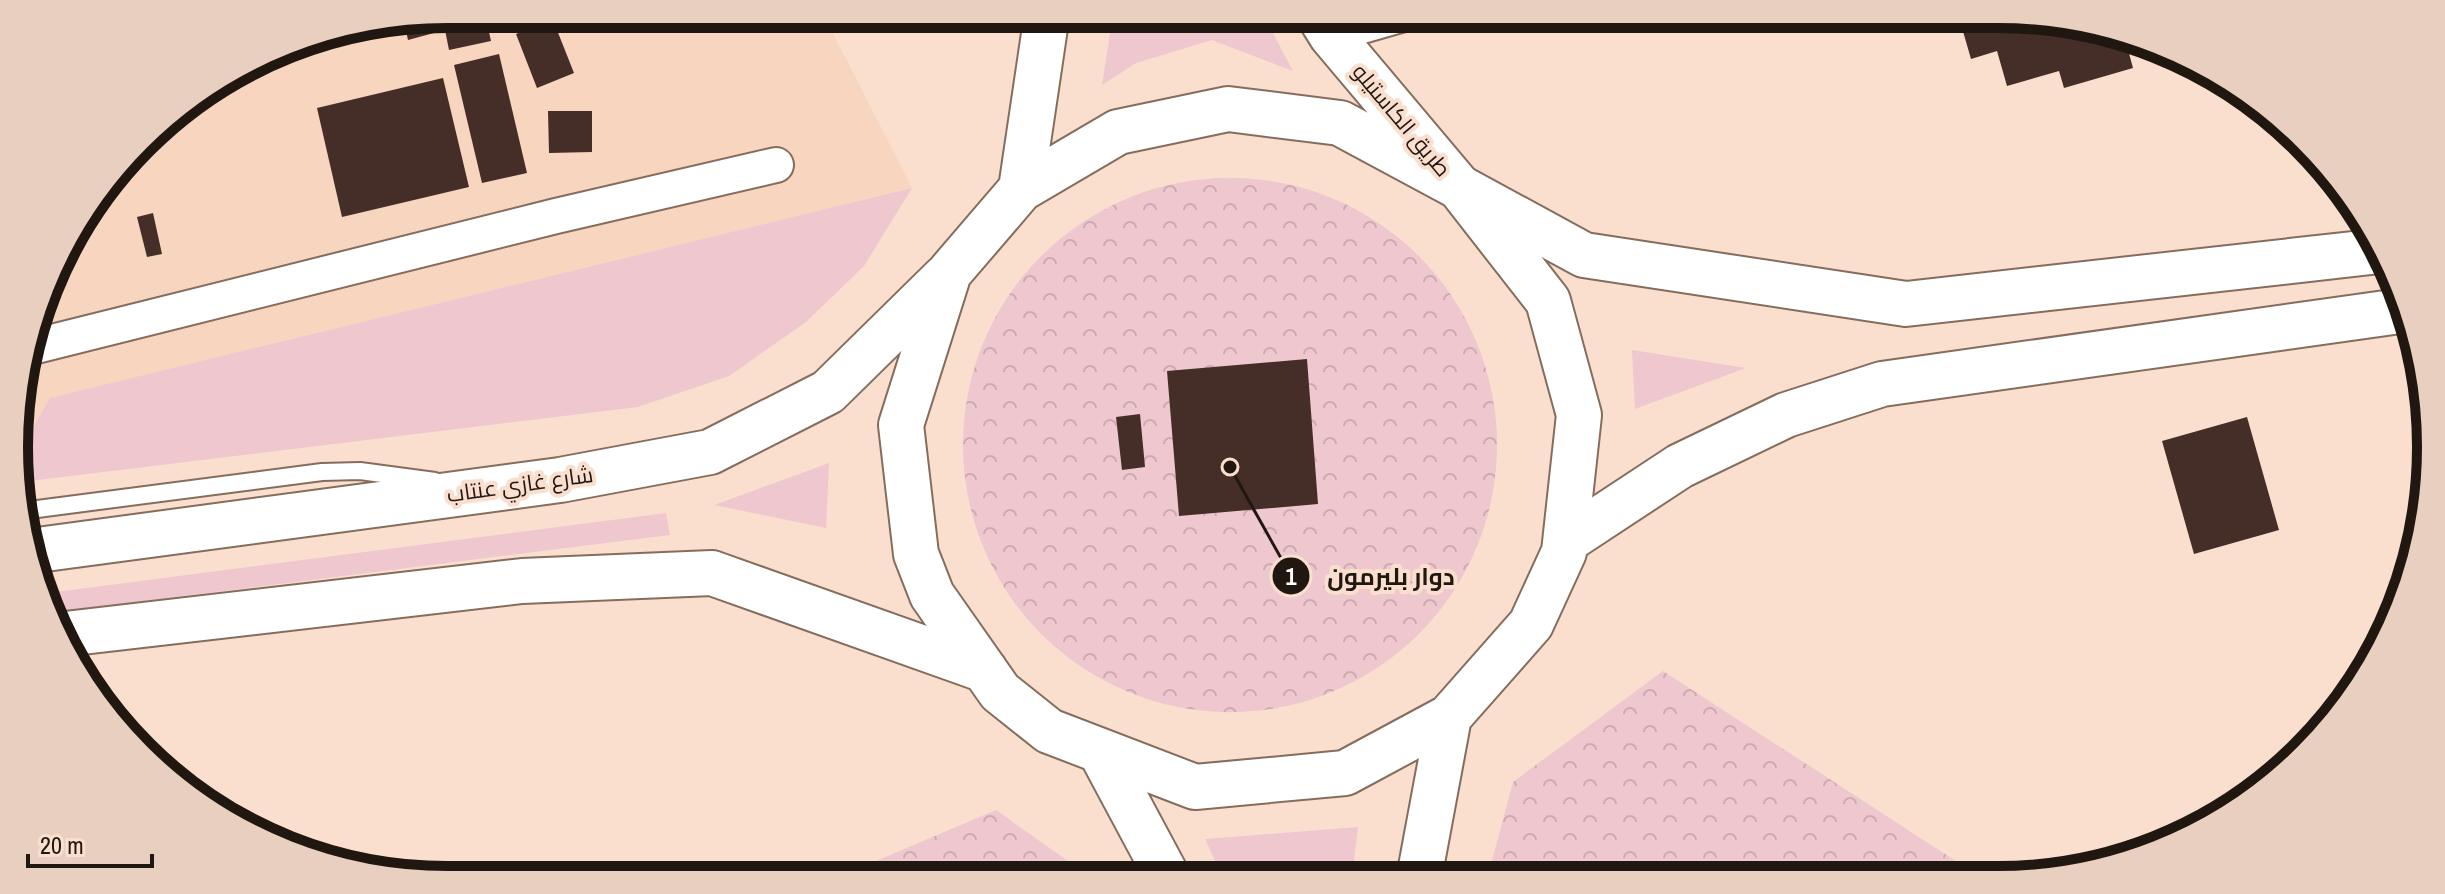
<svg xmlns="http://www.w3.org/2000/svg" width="2445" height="894" font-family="'Archivo Narrow',Cairo,sans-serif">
<defs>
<pattern id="forest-crowns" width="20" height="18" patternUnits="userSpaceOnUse" patternTransform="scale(2)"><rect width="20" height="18" fill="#efc7cf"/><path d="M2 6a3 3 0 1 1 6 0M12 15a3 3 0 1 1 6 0" fill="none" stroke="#cdaab1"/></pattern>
</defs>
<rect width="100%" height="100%" fill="#fadfce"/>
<path fill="#f7d5bf" d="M447 14H823L912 188 51 398 20 451 18 390 72 231 162 121 307 37Z"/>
<path fill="#efc7cf" d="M1113 14H1263L1293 71 1212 40 1136 63 1102 85Z
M912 188 864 266 806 322 729 376 638 407 21 482 20 451 50 398Z
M1632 350 1746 368 1635 409Z
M829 463 826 528 714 505Z
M666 513 670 535 56 612 48 593Z
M1358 827 1352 878H1223L1205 839Z"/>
<path fill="url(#forest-crowns)" d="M963 445a267 267 0 1 1 534 0a267 267 0 1 1-534 0Z
M1663 671 1979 876 1491 878 1490 868 1513 782Z
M996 810 1092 878 874 879 876 861Z"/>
<path fill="#452d28" d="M447 14H485L491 41 449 50 442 15Z
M1958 14H1998L2111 29 2124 35 2133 68 2064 88 2059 71 2007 86 1997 51 1971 59Z
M430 17 434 33 408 40 404 22Z
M553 20 574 73 537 88 516 34Z
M499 54 527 173 482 183 454 65Z
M443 78 469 187 342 217 317 108Z
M548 111H592V152L549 153Z
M153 213 162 254 147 257 137 217Z
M1307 359 1318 504 1179 516 1167 371Z
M1140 414 1145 467 1122 470 1116 417Z
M2247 417 2279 530 2194 554 2162 441Z"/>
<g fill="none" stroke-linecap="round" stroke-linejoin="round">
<g stroke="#856d5e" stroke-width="20">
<path id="service" d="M22 511 322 472 360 471 435 481"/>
</g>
<g stroke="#856d5e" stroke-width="38">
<path id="minor" d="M1331 35 1404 14
M32 347 556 216 776 165"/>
</g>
<g stroke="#856d5e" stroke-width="48">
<path id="primary" d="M1459 187 1584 255 1906 304 2380 251
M1566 541 1680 466 1786 415 1882 384 2400 311"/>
</g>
<g stroke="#856d5e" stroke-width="48">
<path id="trunk" d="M1318 14 1331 35 1459 187 1548 301 1579 415 1564 552 1531 624 1449 717 1345 773 1195 787 1049 731 1000 692 932 595 916 554 901 425 949 273 1021 189 1118 132 1228 109 1340 123 1459 187
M1021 189 1047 14
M30 551 560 480 710 452 828 392 945 277
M65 634 522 581 712 573 985 670
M1100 751 1168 878
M1419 878 1449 717"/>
</g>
<use href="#service" stroke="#fff" stroke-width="16"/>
<use href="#minor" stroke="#fff" stroke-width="34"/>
<use href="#primary" stroke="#fff" stroke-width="44"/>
<use href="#trunk" stroke="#fff" stroke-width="44"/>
</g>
<g text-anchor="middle" stroke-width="8" stroke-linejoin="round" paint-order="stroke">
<g font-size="22" fill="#201710" stroke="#fadfce">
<text transform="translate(1402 120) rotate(50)" y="8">طريق الكاستيلو</text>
<text transform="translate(520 484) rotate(-8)" y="8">شارع غازي عنتاب</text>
</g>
</g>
<path d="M0 0H2445V894H0ZM447 28H1998A419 419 0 0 1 2417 447V447A419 419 0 0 1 1998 866H447A419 419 0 0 1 28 447V447A419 419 0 0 1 447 28Z" fill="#e9cfbf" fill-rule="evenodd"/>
<path fill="none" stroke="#201710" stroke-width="10" d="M447 28H1998A419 419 0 0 1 2417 447V447A419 419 0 0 1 1998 866H447A419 419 0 0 1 28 447V447A419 419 0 0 1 447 28Z"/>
<path fill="none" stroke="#201710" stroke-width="3" d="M1230 467L1291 576"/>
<g fill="#201710" stroke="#fadfce" stroke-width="3">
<circle cx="1230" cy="467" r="8"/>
<circle cx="1291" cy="576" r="20"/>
</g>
<g font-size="24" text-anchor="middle" font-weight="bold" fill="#fff">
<text x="1291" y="585">1</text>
</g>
<g font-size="24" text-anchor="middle" font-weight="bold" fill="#201710" stroke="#fadfce" stroke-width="8" stroke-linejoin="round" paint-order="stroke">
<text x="1391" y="585">دوار بليرمون</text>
</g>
<path d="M28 854v12h124v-12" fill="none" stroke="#201710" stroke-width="4"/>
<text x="40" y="854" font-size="24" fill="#201710" stroke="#fadfce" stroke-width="6" paint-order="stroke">20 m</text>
</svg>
